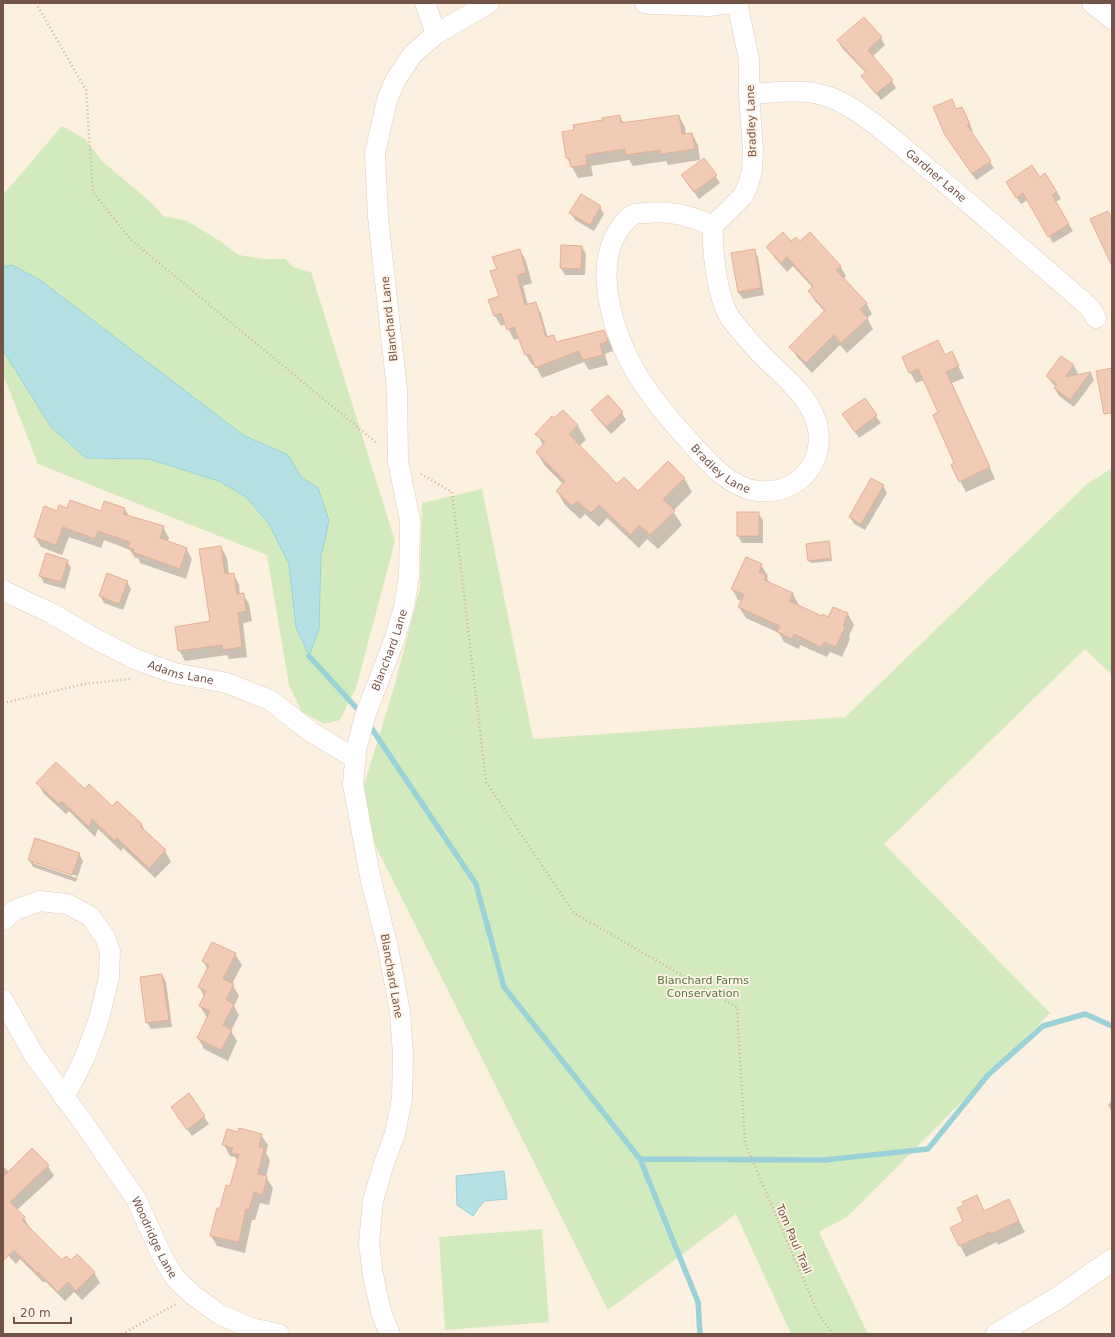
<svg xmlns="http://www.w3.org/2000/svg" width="1115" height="1337" font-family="'DejaVu Sans',sans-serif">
<rect width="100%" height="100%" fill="#fcf0e0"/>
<path fill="#d3eabf" d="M62 126 85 139 102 161 153 204 163 216 187 221 220 241 239 255 264 259H285L293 267 311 272 395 541 356 688 340 720 324 724 302 712 289 685 267 555 38 464 3 374V195Z
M1112 468V675L1085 649 884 844 1050 1013 847 1217 819 1232 868 1334H791L736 1214 608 1310 374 843 364 785 395 684 420 588 422 503 482 489 533 739 845 717 1087 484Z
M542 1229 549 1322 445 1330 439 1237Z"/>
<path fill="#b5e1e6" stroke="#9bd2d8" d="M12 265 40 280 243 435 288 455 301 477 318 488 329 521 321 556 319 629 309 656 296 627 289 564 269 524 246 497 219 481 149 459 86 458 51 427 3 350V267Z
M504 1171 507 1199 484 1201 473 1216 457 1205 456 1176Z"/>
<path fill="#0003" fill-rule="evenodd" d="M864 18 881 38 885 45 872 57 892 81 896 88 881 100 863 76 866 73 842 48 838 41Z
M956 110 966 115 973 131 970 132 994 168 976 180 951 142Z
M619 116 624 123 679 116 685 127 686 134H692L698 145 700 160 668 165 666 161 633 166 629 160 597 165 591 166 593 176 578 178 567 158 563 133 575 131Z
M704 159 720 183 699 199 682 176Z
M1040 178 1057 192 1061 199 1055 202 1073 231 1053 243 1028 200 1021 204 1011 190Z
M600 207 604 214 594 231 575 220 571 213Z
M791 243H800L840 266 846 276 843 279 866 303 872 314 867 318 873 329 847 353 840 345 812 373 797 357 791 347 825 312 815 301 809 291 813 288 793 266 787 272 774 257 768 247Z
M582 247 586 254 585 275H565L561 268Z
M520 250 526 261 532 283 523 286 528 305 535 303 541 313 548 338 553 336 557 343 604 332 610 342 613 351 605 354 608 365 589 370 584 362 542 378 535 364 532 365 526 355 520 338 514 340 506 324 501 326 495 316 501 296 498 270Z
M754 250 758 257 764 295 743 299 738 292Z
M938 342 945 355 952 353 964 378 952 383 995 479 966 492 960 481 956 463 939 413 924 380 916 383 910 372Z
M1062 357 1074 366 1078 373 1075 376 1091 373 1094 380 1074 407 1059 396 1055 389 1056 387 1052 383 1047 376Z
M608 397 622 413 626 420 611 434 596 417 592 410Z
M864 399 881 423 859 438 847 421Z
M563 411 578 426 586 440 579 446 617 485 638 493 684 478 692 492 673 511 682 525 658 549 647 539 639 548 607 518 599 527 585 514 580 519 565 505 557 491 563 484 545 466 537 453 543 445 537 434Z
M883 486 887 493 865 530 854 524 850 517Z
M105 502 125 509 129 516 163 527 169 538 168 542 186 548 192 559 186 579 140 563 138 558H135L130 550 104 540 101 548 69 537 62 555 41 547 35 537 58 512 68 509 101 512Z
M738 513H758L763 520V543H742L738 536Z
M828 542 830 545 832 561 811 563 809 560Z
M221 547 227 558 229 574H233L239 584 240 595 243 594 249 604 252 621 243 623 247 657 229 659 227 655 185 661 179 650 211 622Z
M67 561 71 568 65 589 44 583 40 576Z
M761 565 768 576 767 578 770 584 793 594 799 605 798 606 822 617 828 618 833 608 848 614 854 625 849 636 850 639 842 657 830 652 827 657 800 645 799 649 784 642 779 633 746 618 739 607 742 601 738 600 732 589Z
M127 582 131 589 123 610 104 603 100 596Z
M38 783 112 807 117 802 142 825 146 833 165 851 171 862 155 878 123 848 121 851 98 829 95 837 69 811 66 814 44 794Z
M79 854 83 861 76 882 33 867 29 860ZM33 861 77 876V878L33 863Z
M235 954 242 965 232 984 239 996 234 1006 239 1015 231 1031 237 1041 228 1061 204 1049 198 1038 208 1018 206 1016 200 1006 204 996 199 987 208 970 203 961Z
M162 975 166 982 172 1027 151 1029 147 1022Z
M188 1095 209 1124 192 1136 176 1114Z
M1112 1100V1111L1108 1105Z
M238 1133 261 1135 268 1145 266 1153 270 1160 266 1177 273 1188 269 1205 260 1203 255 1220H252L245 1253 217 1246 211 1236 220 1210 231 1187 238 1162 235 1157 230 1156 224 1145Z
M32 1149 48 1166 54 1176 17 1210 24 1218 30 1228 29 1229 62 1262H71L94 1272 100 1283 82 1300 74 1292 65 1301 45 1281 44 1283 20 1259 16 1264 3 1250V1166L9 1172Z
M1008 1200 1025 1232 998 1245 997 1242 966 1257 951 1228Z"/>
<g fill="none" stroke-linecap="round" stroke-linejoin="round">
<path stroke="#9bd2d8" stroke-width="5.5" d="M309 656 361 713
M368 723 476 884 504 987 640 1159 698 1302 700 1334
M640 1159 824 1160 928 1149 988 1075 1043 1026 1085 1014 1112 1026"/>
</g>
<path fill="#f2cbb7" stroke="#e5b097" d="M864 17 882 37 868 50 893 80 876 94 861 76 866 72 837 40Z
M952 99 956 109 962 107 970 124 967 125 991 161 972 174 945 135 933 107Z
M620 115 621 123 679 115 682 134 692 133 695 149 661 154 660 150 625 155V149L591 154 586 155 587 165 571 167 569 158H566L562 132 574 130 573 125 603 120 602 118Z
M704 158 717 175 694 192 681 175Z
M1032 165 1040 177 1045 173 1057 192 1052 195 1069 224 1048 237 1023 193 1016 198 1006 182Z
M581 194 601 206 590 225 569 213Z
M1108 211 1112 219V266L1090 219Z
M783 232 791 241 796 237 800 241 810 232 841 266 836 270 867 303 860 309 868 318 841 343 834 335 806 363 789 347 825 310 808 291 813 286 787 257 781 263 766 247Z
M561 245 582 246 581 269 560 268Z
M520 249 526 273 517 275 525 305 536 302 546 337 554 335 556 342 604 330 608 341 600 344 603 355 582 360 579 351 535 368 530 354 525 355 514 327 507 330 501 313 494 316 488 300 499 296 490 271 497 269 492 257Z
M755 249 761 288 738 292 731 253Z
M938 340 945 355 952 351 959 366 946 372 990 467 959 482 951 465 954 463 933 415 938 412 918 369 909 373 902 357Z
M1061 356 1074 365 1065 377 1091 372 1070 400 1054 388 1057 384 1046 376Z
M1112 368V413L1104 414 1096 371Z
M608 395 623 412 606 427 591 410Z
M865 398 877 415 855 432 842 414Z
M563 410 578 425 569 434 617 484 624 477 638 491 668 461 685 478 663 499 675 511 650 535 639 525 631 535 599 505 591 513 577 501 572 506 556 491 565 481 536 452 545 442 535 434 552 416 554 418Z
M871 478 884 485 861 524 849 517Z
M70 500 101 511 104 501 125 508 123 514 164 526 160 538 187 548 180 569 133 552 134 549 128 547 130 542 98 531 95 539 63 527 56 545 34 537 44 506 57 511 59 505 67 508Z
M737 512H759V536H737Z
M829 541 831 558 808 561 806 544Z
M221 546 225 574 234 573 237 594 244 593 246 611 238 613 242 647 223 650 222 645 178 651 175 627 210 621 199 549Z
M46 553 68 560 61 582 39 576Z
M746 557 762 564 759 572 766 575 764 580 793 593 789 601 822 616 823 614 828 617 833 607 848 613 843 626 845 627 836 647 824 642 821 647 794 634 792 639 777 632 780 626 738 607 744 595 731 589Z
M107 573 128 581 119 604 99 596Z
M56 762 85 789 89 784 112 806 117 801 142 824 140 826 166 850 149 868 117 838 114 840 92 819 89 827 62 801 59 804 36 783Z
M35 838 80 853 72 875 28 860Z
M212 942 236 953 223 979 234 984 226 1000 234 1004 223 1025 232 1030 221 1050 197 1038 210 1011 199 1006 206 991 198 987 209 965 202 961Z
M162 974 169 1020 146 1023 140 977Z
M189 1093 205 1116 187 1130 171 1107Z
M239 1128 262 1134 259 1147 264 1148 258 1174 267 1176 263 1195 254 1192 249 1210 246 1209 239 1242 210 1236 217 1208H220L226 1185 230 1186 239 1154 231 1153 233 1148 222 1145 227 1129 238 1132Z
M32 1148 49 1165 10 1202 25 1217 22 1220 62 1260 66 1256 71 1260 77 1254 95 1272 76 1291 68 1282 58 1292 38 1272 37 1273 14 1250 3 1261V1177Z
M977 1195 984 1211 1009 1199 1019 1221 991 1234 990 1232 959 1246 950 1228 963 1221 957 1208 964 1205 962 1202Z"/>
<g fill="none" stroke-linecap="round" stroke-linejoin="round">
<g stroke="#e2cdbf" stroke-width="21">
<g id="street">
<path d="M425 3 436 34"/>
<path d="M645 3 652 4 709 6 730 3"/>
<path d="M1092 3 1112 19"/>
<path id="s1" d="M749 94C772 93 797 89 819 94 855 102 896 142 924 165 976 209 1028 254 1079 298L1090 308 1096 318"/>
<path id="s2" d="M713 226C692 216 669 210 646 213 643 213 638 213 635 214 630 216 626 220 623 224 609 241 605 264 607 286 614 351 647 395 690 442 708 462 730 488 758 491 771 492 784 490 795 483 805 477 814 465 817 453 828 411 790 383 764 357 753 346 741 332 731 319 717 299 712 250 713 226L743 196 748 185 752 171 753 150 749 94V59L737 3"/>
<path id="s3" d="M3 590 8 593 51 613 92 637 135 659 174 673 227 683 270 700 311 732 356 759"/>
<path d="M3 920 15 910 40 901 67 904 90 916 105 937 110 951 109 977 99 1019 85 1057 64 1098"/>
<path id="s4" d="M3 1000 34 1055 83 1122 136 1199 163 1258 175 1278 193 1295 219 1314 251 1328 279 1334"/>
<path id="s5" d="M390 1334 381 1312 373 1275 369 1243 373 1201 384 1163 395 1134 402 1099 403 1055 400 1012 388 948 370 876 353 784 356 750 366 713 395 638 404 607 409 577 410 520 398 461 397 390 378 217 375 153 387 100 396 79 413 54 436 34 489 3"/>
</g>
</g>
<g stroke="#e7cebc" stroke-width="23">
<path id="secondary" d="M997 1334 1058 1298 1112 1260"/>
</g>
<path stroke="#d6ae9b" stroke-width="2.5" stroke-dasharray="1 3" stroke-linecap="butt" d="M36 3 86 90 93 192 131 240 378 444
M421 474 452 492 486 782 574 913 737 1007 745 1143 818 1313 833 1334
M3 703 84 684 130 679
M122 1334 176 1304"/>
<use href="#street" stroke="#fff" stroke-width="20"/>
<use href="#secondary" stroke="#fff" stroke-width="22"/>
</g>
<g text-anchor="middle" stroke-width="3.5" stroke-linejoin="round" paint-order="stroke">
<g font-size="11" fill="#735447" stroke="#fff4e6">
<text transform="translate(751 121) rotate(-92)" y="4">Bradley Lane</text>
<text dy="4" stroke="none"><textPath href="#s1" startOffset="214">Gardner Lane</textPath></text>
<text transform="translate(389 319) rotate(-96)" y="4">Blanchard Lane</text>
<text dy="4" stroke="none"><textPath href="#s2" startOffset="383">Bradley Lane</textPath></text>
<text dy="4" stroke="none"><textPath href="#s5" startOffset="702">Blanchard Lane</textPath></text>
<text dy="4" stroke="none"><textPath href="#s3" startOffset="197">Adams Lane</textPath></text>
<text transform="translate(392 976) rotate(80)" y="4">Blanchard Lane</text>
<text dy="4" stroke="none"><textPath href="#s4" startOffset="282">Woodridge Lane</textPath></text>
<text transform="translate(794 1239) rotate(67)" y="4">Tom Paul Trail</text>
</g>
<g font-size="11" fill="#54793f" stroke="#fff4e6">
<text x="703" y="984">Blanchard Farms<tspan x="703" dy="13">Conservation</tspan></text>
</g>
</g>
<rect width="1115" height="1337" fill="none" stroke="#735447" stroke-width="8"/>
<path d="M14 1317v6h57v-6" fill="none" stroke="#735447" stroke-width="2"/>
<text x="20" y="1317" font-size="12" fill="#735447" stroke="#fff4e6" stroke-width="3" paint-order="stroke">20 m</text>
</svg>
